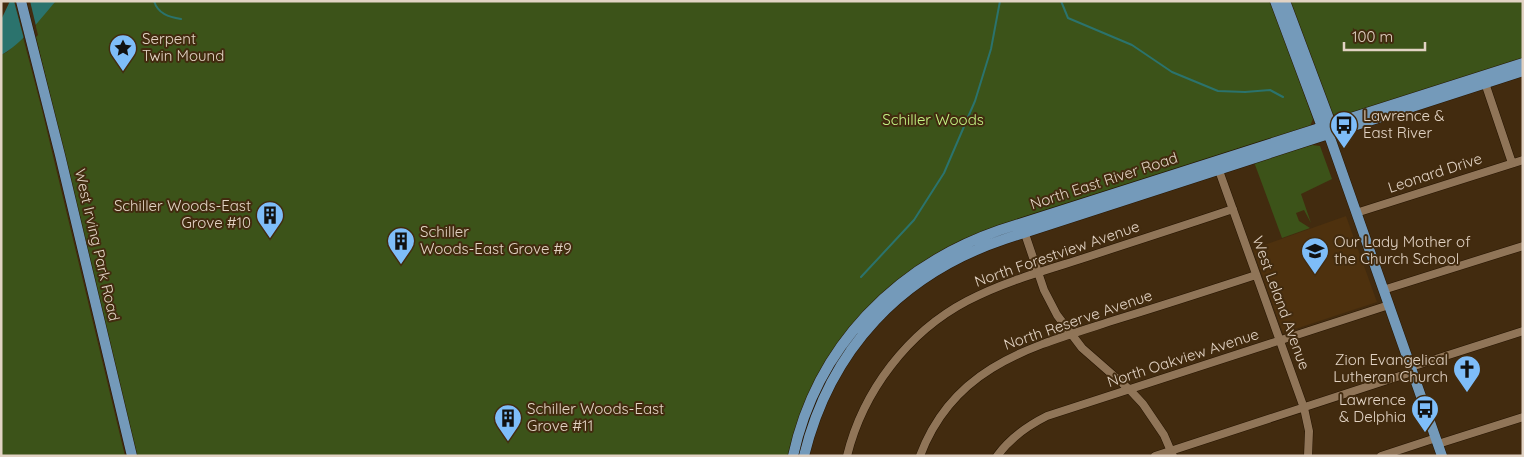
<svg xmlns="http://www.w3.org/2000/svg" width="1524" height="457" font-family="Quicksand,sans-serif">
<rect width="100%" height="100%" fill="#422b0f"/>
<path fill="#4e310e" d="M1346 216 1377 302 1283 333 1253 249Z"/>
<path fill="#3c5319" d="M56 1H1271L1313 119 1310 126 1305 128 979 234 954 244 917 266 881 295 865 310 841 340 790 456H137L36 37 38 35 35 23Z
M1289 1H1523V59L1344 116 1337 117 1332 113Z
M23 37 42 110 125 456H1V55L7 52Z
M1312 145 1320 146 1332 179 1301 194 1311 223 1304 210 1296 213 1299 221 1310 228 1282 238 1254 162Z"/>
<path fill="#2b736d" d="M10 1H56C41 18 21 45 1 55V20Z"/>
<path fill="#422b0f" d="M14 1H30L36 26 24 39Z"/>
<g fill="none" stroke-linecap="round" stroke-linejoin="round">
<path stroke="#2b736d" stroke-width="2" d="M154 1C158 14 169 17 181 19
M1061 1 1068 18 1132 45 1172 72 1218 91 1245 92 1270 90 1283 97
M861 277 914 220 944 173 975 101 991 49 1000 1"/>
<g stroke="#251401" stroke-width="9">
<path id="minor" d="M1484 80 1512 163
M1217 165 1304 408 1309 431 1308 456
M1356 213 1523 160
M1023 228 1044 290 1057 315 1082 348 1130 390 1143 404 1164 435 1173 456
M1383 290 1523 246
M1411 367 1523 331
M1438 444 1523 417
M847 456C863 391 908 332 967 301 1003 282 1043 271 1081 259 1132 242 1183 226 1233 209
M920 456C954 364 1035 346 1118 319 1164 305 1210 290 1256 275
M997 456C1010 438 1027 426 1047 416L1389 305
M1155 456 1412 372
M1381 456 1436 438"/>
</g>
<g stroke="#251401" stroke-width="11">
<path id="major" d="M21 1 60 155 132 456
M1275 1 1322 127 1329 135 1442 456
M1285 1 1331 124 1330 129
M793 456C817 346 896 266 1000 230L1523 63
M804 456C830 349 901 274 1005 239L1523 71"/>
</g>
<use href="#minor" stroke="#907558" stroke-width="8"/>
<use href="#major" stroke="#749aba" stroke-width="10"/>
</g>
<defs>
<g id="sight-pin" transform="scale(1.4375)"><path d="M0 17L-7.5 6A9.5 9.5 0 1 1 7.5 6Z" fill="#7ebdf9" stroke="#422b0f"/><path d="M0-6L1.8-2.2L6-1.7L2.9 1.2L3.7 5.4L0 3.3L-3.7 5.4L-2.9 1.2L-6-1.7L-1.8-2.2Z" fill="#111"/></g>
<g id="bus-pin" transform="scale(1.4375)"><path d="M0 17L-7.5 6A9.5 9.5 0 1 1 7.5 6Z" fill="#7ebdf9" stroke="#422b0f"/><path d="M-5-6H5V4H4V6H2V4H-2V6H-4V4H-5ZM-3.5-4V0h7V-4ZM-3.5 1.2v1.5H-2V1.2ZM2 1.2v1.5H3.5V1.2Z" fill="#111"/></g>
<g id="building-pin" transform="scale(1.4375)"><path d="M0 17L-7.5 6A9.5 9.5 0 1 1 7.5 6Z" fill="#7ebdf9" stroke="#422b0f"/><path d="M-4-6H4V6H1V3H-1V6H-4ZM-2.5-4.3h1.7v1.8h-1.7ZM.8-4.3h1.7v1.8H.8ZM-2.5-1h1.7V.8h-1.7ZM.8-1h1.7V.8H.8Z" fill="#111"/></g>
<g id="school-pin" transform="scale(1.4375)"><path d="M0 17L-7.5 6A9.5 9.5 0 1 1 7.5 6Z" fill="#7ebdf9" stroke="#422b0f"/><path d="M0-5L7-2L0 1L-7-2ZM-4 1L0 2.5L4 1V4Q0 6-4 4Z" fill="#111"/></g>
<g id="church-pin" transform="scale(1.4375)"><path d="M0 17L-7.5 6A9.5 9.5 0 1 1 7.5 6Z" fill="#7ebdf9" stroke="#422b0f"/><path d="M-1.2-6h2.4v3.5h3.3v2.4h-3.3V6h-2.4V-.1h-3.3v-2.4h3.3Z" fill="#111"/></g>
</defs>
<g fill-rule="evenodd">
<use href="#sight-pin" x="123" y="48"/>
<use href="#bus-pin" x="1344" y="125"/>
<use href="#building-pin" x="270" y="215"/>
<use href="#building-pin" x="401" y="241"/>
<use href="#school-pin" x="1315" y="251"/>
<use href="#church-pin" x="1467" y="369"/>
<use href="#bus-pin" x="1425" y="409"/>
<use href="#building-pin" x="508" y="418"/>
</g>
<g text-anchor="middle" stroke-width="4" stroke-linejoin="round" paint-order="stroke">
<g font-size="15" fill="#e2d3c4" stroke="#422b0f" text-anchor="start">
<text x="142" y="44">Serpent<tspan x="142" dy="17">Twin Mound</tspan></text>
<text x="1363" y="121">Lawrence &amp;<tspan x="1363" dy="17">East River</tspan></text>
<text x="251" y="211" text-anchor="end">Schiller Woods-East<tspan x="251" dy="17">Grove #10</tspan></text>
<text x="420" y="237">Schiller<tspan x="420" dy="17">Woods-East Grove #9</tspan></text>
<text x="1334" y="247">Our Lady Mother of<tspan x="1334" dy="17">the Church School</tspan></text>
<text x="1448" y="365" text-anchor="end">Zion Evangelical<tspan x="1448" dy="17">Lutheran Church</tspan></text>
<text x="1406" y="405" text-anchor="end">Lawrence<tspan x="1406" dy="17">&amp; Delphia</tspan></text>
<text x="527" y="414">Schiller Woods-East<tspan x="527" dy="17">Grove #11</tspan></text>
</g>
<g font-size="15" fill="#c5f585" stroke="#422b0f">
<text x="933" y="125">Schiller Woods</text>
</g>
<g font-size="15" fill="#e2d3c4" stroke="#422b0f">
<text transform="translate(1435 173) rotate(-18)" y="5">Leonard Drive</text>
<text transform="translate(1104 181) rotate(-18)" y="5">North East River Road</text>
<text transform="translate(97 245) rotate(77)" y="5">West Irving Park Road</text>
<text transform="translate(1057 254) rotate(-19)" y="5">North Forestview Avenue</text>
<text transform="translate(1281 303) rotate(70)" y="5">West Leland Avenue</text>
<text transform="translate(1078 320) rotate(-19)" y="5">North Reserve Avenue</text>
<text transform="translate(1183 358) rotate(-18)" y="5">North Oakview Avenue</text>
</g>
</g>
<rect width="1524" height="457" fill="none" stroke="#e2d3c4" stroke-width="5"/>
<path d="M1344 42v8h81v-8" fill="none" stroke="#e2d3c4" stroke-width="2.5"/>
<text x="1352" y="42" font-size="15" fill="#e2d3c4" stroke="#422b0f" stroke-width="4" paint-order="stroke">100 m</text>
</svg>
